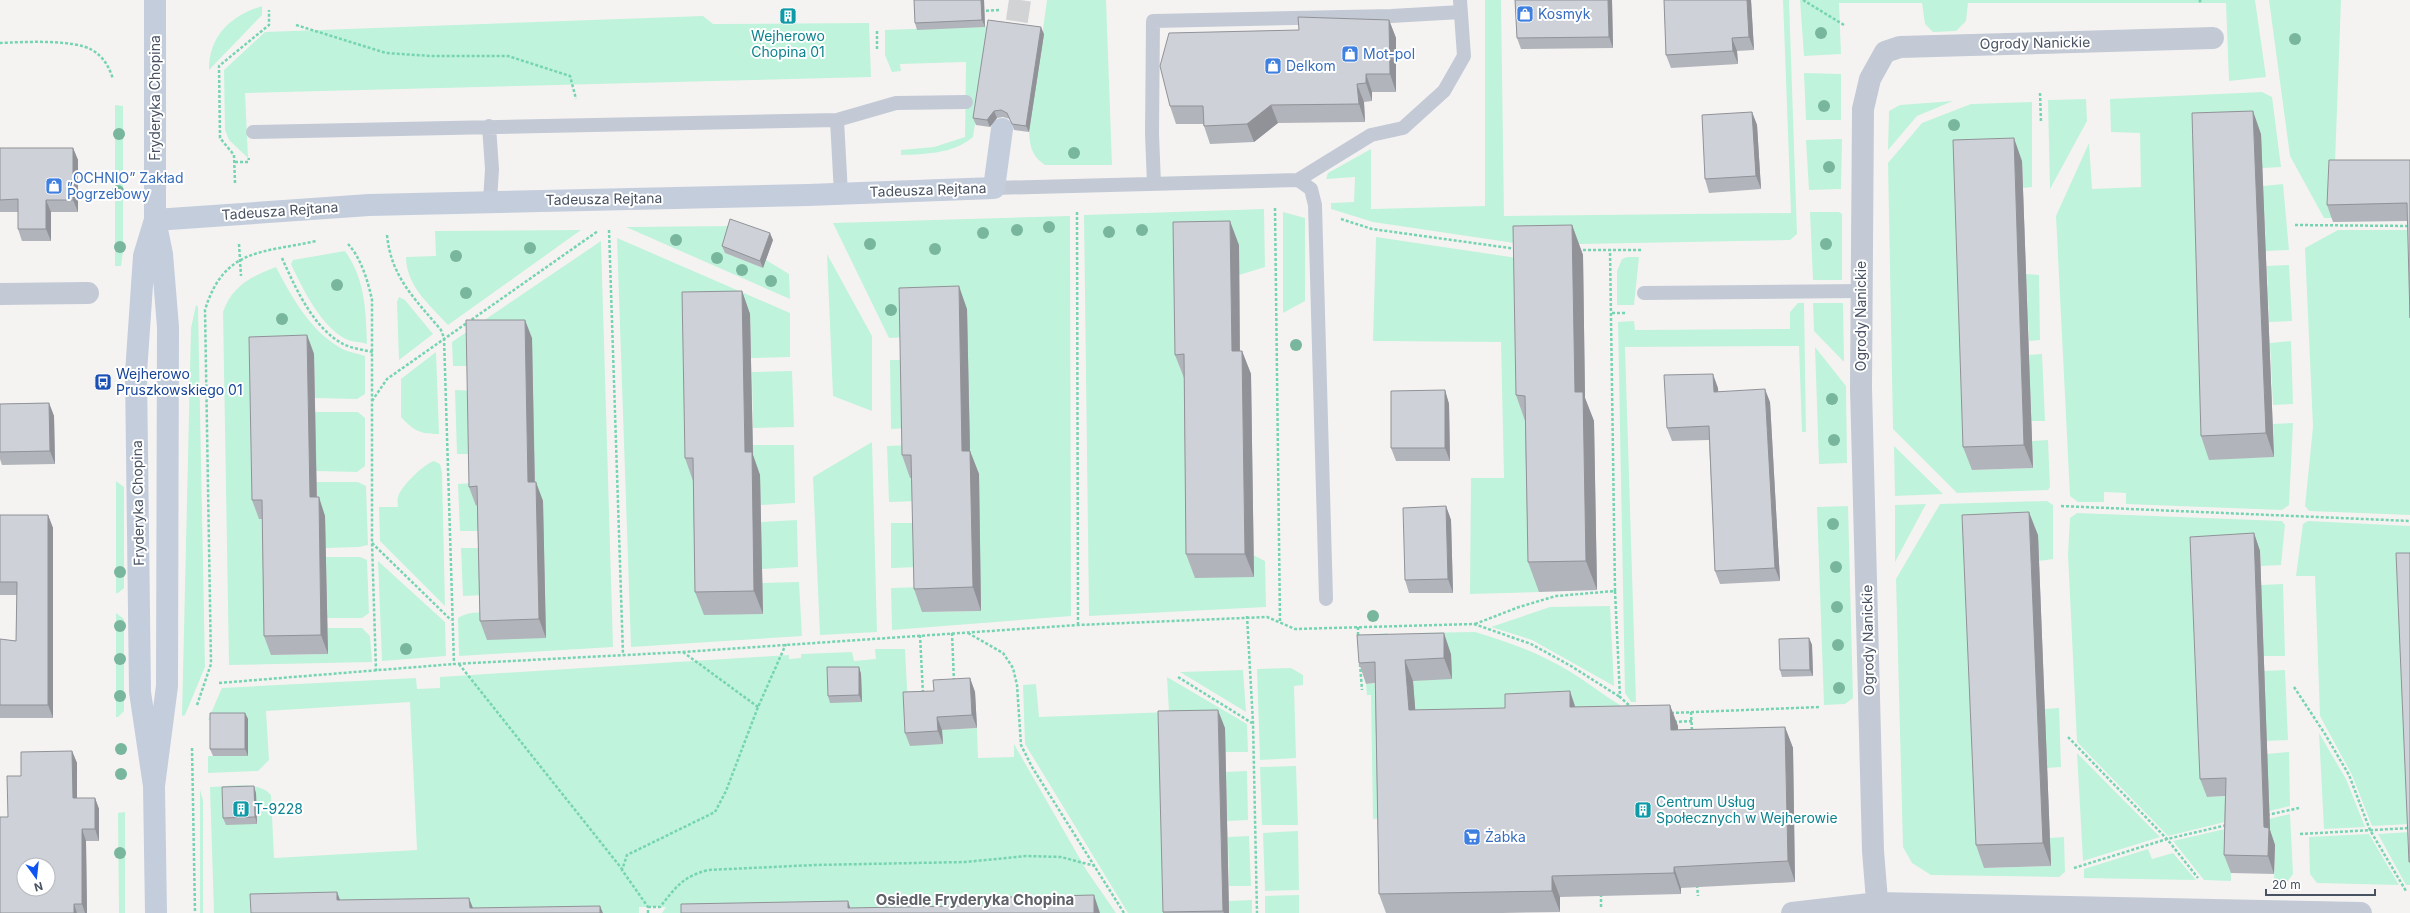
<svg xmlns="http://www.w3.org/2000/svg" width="2410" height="913" font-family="Inter,sans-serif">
<rect width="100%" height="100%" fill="#f5f3f2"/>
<path fill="#c0f3db" d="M1047 0H1106L1112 165H1045C1032 156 1030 147 1029 132Z
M1485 0H1501L1504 216 1791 213 1783 0H1789L1797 234 1790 240 1527 245 1373 222 1331 209V203L1354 202 1355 177 1326 179 1328 173 1371 149V209L1485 206Z
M1800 0H2255L2266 77 2229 81 2226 3H1968L1966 21 1956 31 1933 32 1925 24 1922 3H1839L1841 54 1804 56Z
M2269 0H2341L2333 218H2324L2290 156Z
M262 6V15L209 70C209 35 231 16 262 6Z
M703 16 713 24 869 23 871 77 245 93 248 158 229 140 225 130 224 70 265 32Z
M990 26 973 137C953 154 926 154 901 155V150L934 147 965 137 966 62 900 64 901 71 892 72 885 55V30Z
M1804 73 1841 74V120H1806Z
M2262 92 2272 97 2281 167 2262 168 2209 459 2274 457 2273 424 2293 423 2289 505 2282 510 2126 504V493L2104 492V502H2078L2070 496 2056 216 2089 143 2092 189 2141 187 2140 133 2111 132 2110 99Z
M2086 99 2087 121 2050 189 2048 100Z
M1953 101 1917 116 1888 150 1889 111 1900 105Z
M2032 102V187L2023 188 2022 161 1972 470 2033 468 2032 441 2048 440 2050 487 2048 490 1957 493 1893 429 1888 163 1922 123 1971 104Z
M115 105 123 106V252L121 266H115Z
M1842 139 1841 189 1809 190 1806 140Z
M2283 184 2289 250 2266 251 2263 186Z
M1264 209 1265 267 1239 275 1238 245 1192 378 1195 577H1253V555L1265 561 1266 607 1089 616 1084 215Z
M1283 212 1305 218V301L1283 313Z
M1810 212H1839L1842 214V280H1813Z
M1070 216 1071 616 892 630 891 588 922 587V612L981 611 908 337 889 338 833 223Z
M733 226 725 253 763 268 766 260 789 274 790 299 626 227Z
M581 230 448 325C430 305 406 286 406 257L436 256 435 231Z
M2338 230H2410V515L2309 511 2305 506 2313 427 2305 248Z
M1376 237 1524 259 1536 425 1539 592 1470 594 1471 478H1504L1501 342 1373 341Z
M617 238 790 313V357L751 358 750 314 690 315 763 614 762 583 799 582 802 636 631 647Z
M601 241 613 647 459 656 458 618C484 601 521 627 546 638L543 501 473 366H453L452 342Z
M345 251C365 279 366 310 367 344 361 342 354 342 348 340 323 330 302 288 291 264L293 260Z
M827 254 872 336V411L833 396Z
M1627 257H1639L1634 305H1617V271L1622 259Z
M2289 265 2292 321 2269 322 2267 266Z
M276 267C291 296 310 330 339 347 346 352 357 353 365 356V394L357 399 315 398 314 354 269 519 271 655 328 654V628H362L370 636 372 662 229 665 223 312C232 286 252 276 276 267Z
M2026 274 2039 275 2040 340 2029 341Z
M399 297 405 300 433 334 399 360 397 302Z
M1798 303H1804L1806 432H1802L1799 346 1625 347 1636 702H1631L1625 693 1618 322 1634 321 1635 330 1790 329V312Z
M1813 303H1843L1844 362 1814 331Z
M196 305 198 307 205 667 185 715 182 716 191 328Z
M2291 341 2293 404 2273 405 2270 343Z
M1815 347 1846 386 1847 463 1819 464Z
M436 352 439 434C420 434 414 431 401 417V379Z
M2042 354 2045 421H2031L2029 355Z
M890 360H908L909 428 891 429Z
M792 371 794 427 753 428 752 372Z
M455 390 474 391 475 454H457Z
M315 412H358L365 418V466L357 472 316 471Z
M872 442 877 632 820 635 813 477Z
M753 445H794L795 503 761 505 753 475Z
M910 445 920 478V501L889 502 887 446Z
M1894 446 1943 494 1895 496Z
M434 461 440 464 442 472 445 606 380 541 379 507H398C398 504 397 500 398 497 401 486 424 464 434 461Z
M116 481 124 487V588L118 593H116Z
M316 482H358L366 486 368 545 359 547 326 548 317 515Z
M475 483 485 505V531H460L458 484Z
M2047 501 2053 505V559L2039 561 2037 535 1984 868 2051 866 2049 838 2064 837 2065 872 2059 877 1931 875 1912 863 1903 847 1896 579 1940 504Z
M1926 504 1895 562V505Z
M1848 506 1853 698 1845 704 1824 705 1817 507Z
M2077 513 2282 521 2285 525 2281 565 2261 566 2260 551 2207 797 2268 794 2267 754 2289 752 2290 806 2168 836 2077 742 2068 554 2070 518Z
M797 520 798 567 762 569 761 522Z
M2308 521 2410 526V824L2372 826 2352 775 2320 716 2315 576H2296L2303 524Z
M891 523H921V567L891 568Z
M461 548H485L486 595 463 596Z
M326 557H360L367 560 369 613 362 618H327Z
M378 561 445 622 446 656 382 661Z
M2283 584 2285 656H2264L2261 585Z
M1610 606 1614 686 1532 640 1491 627 1550 607Z
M116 613 124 619V711L118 717H116Z
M1475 632C1508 642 1540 653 1569 671 1591 684 1609 700 1632 712L1385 818 1373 819 1371 695H1367L1366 684 1412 681 1365 635 1388 633 1389 645 1418 644V633Z
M875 649H905L910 746 942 730 977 728 978 758 1014 757V744L1087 871 1116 913H662L666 907H639V913H214L210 787C229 787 258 780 271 795L274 858 417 850 410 702 266 711 269 760 258 771 208 773V756H248L213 719 208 720 222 688 416 678 417 689 440 688V677L789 655V659L801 658V654L852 652 854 661 876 659Z
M1291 668 1303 675V685L1294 686 1296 758 1260 760 1257 669Z
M1243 670 1246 712 1180 672Z
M2285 670 2288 740 2266 741 2264 671Z
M1167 677 1247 724 1248 752H1225V728L1169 913H1128L1025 744 1023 685 1036 684 1039 717 1169 712Z
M2059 708 2061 767 2047 768 2044 709Z
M2319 733 2346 779 2365 827 2324 829Z
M2077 753 2160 837 2083 861Z
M1296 766 1298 825H1262L1260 767Z
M1247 771 1248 820 1227 821 1226 772Z
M200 790 203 800V913H200Z
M125 812V913H119L118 813Z
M2290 814 2293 874 2287 882H2274L2275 845H2231V881L2204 880 2173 841Z
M1298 831 1299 890 1265 891 1263 833Z
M2410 832V885H2406L2378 834Z
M2369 834 2399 885 2317 883 2310 874 2309 837Z
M1249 836 1251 886H1229L1228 837Z
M2148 849 2152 859 2173 853 2196 880 2084 878V869Z
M1299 895V913H1265V896Z
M1252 900V913H1229V901Z"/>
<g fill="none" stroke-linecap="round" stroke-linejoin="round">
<path stroke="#d2d3d5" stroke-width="22" stroke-dasharray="22 11" stroke-linecap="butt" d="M1012 54 1020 0"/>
<path stroke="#75d4b2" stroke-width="2.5" stroke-dasharray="3 2" stroke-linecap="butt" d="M1803 0 1844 25
M2199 2 2201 0
M981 11 999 10
M296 25 386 53 431 56H508L570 76 576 99
M877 31V50
M0 43C22 42 74 39 92 50 104 57 109 67 113 79
M2040 93 2041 123
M235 162H248L249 158
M235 183 234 155 220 138 219 66 269 25V10
M1275 208 1280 623
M1077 212 1078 625
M1341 219 1372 229 1517 249
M2295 225 2410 226
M609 230 623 655
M387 235C391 277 415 299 441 330L444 338 454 664 683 652 1078 625 1267 617 1295 629 1474 624 1531 644 1571 666 1620 697
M239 244 241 276
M348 244C361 258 368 281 372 300V543L376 671
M1578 250H1641
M282 258C295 287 313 328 343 344 351 348 363 350 373 352
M1612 313H1627
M372 401 387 379 598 231
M2061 506 2410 521
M372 543 451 620
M1615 591 1620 697 1631 707
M1247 616 1253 723 1257 913
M1475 624 1519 607 1556 596 1615 591 1610 250
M1358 627V637
M952 633 954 682
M968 633 1003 653 1013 668 1017 685 1021 745 1032 767 1124 913
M920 635 923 694
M683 652 758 707
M459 664 622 869
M1360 664 1362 690
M1178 677 1252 723
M219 683 454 664
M2294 687 2325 734 2349 775 2370 830 2406 891
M197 705 211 664 205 310C224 247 264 253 316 241
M1691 712 1692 732
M1671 713 1820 707
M1674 722 1692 721
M2068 737 2167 839 2198 878
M192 748 195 913
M2267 815 2299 808
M2300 834 2410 828
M2074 868 2167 839 2227 825
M1697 885 1698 896
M1601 894V908
M648 907H660C676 887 682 877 708 870L815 865 965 862 1026 856 1061 857 1095 866
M648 913V907L622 870 627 855 715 812 726 791 758 707 786 644"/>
<path stroke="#c3cad5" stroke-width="14" d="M837 120 896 103 966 102
M489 126 492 169 490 201
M253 132 837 120 841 194
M1298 180 1311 189 1315 205 1326 599
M1154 184 1152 134 1153 21 1391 16 1461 12
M994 188 1298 180 1371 135 1403 128 1444 91 1464 56 1460 0
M1644 293 1862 291"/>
<path stroke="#c3cad5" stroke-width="22" d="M0 294 88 293
M1792 913 1878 903 2361 913
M1878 913 1873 851 1861 388 1863 109 1870 79 1885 52 1900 47 2213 38"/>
<path stroke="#c4cddc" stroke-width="22" d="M155 220 369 205 808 195 994 188 1002 129
M154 223 144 256 136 373 140 692 154 786 156 913
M154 786 167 686 168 327 162 254 155 220V0"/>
</g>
<g fill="#78b69e">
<circle cx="1821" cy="33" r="6"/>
<circle cx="2295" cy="39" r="6"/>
<circle cx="1824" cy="106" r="6"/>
<circle cx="1954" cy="125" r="6"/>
<circle cx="119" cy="134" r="6"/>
<circle cx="1074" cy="153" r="6"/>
<circle cx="1829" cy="167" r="6"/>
<circle cx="118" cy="191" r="6"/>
<circle cx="1049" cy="227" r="6"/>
<circle cx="1017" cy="230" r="6"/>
<circle cx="1142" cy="230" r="6"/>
<circle cx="1109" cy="232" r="6"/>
<circle cx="983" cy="233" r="6"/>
<circle cx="676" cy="240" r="6"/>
<circle cx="870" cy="244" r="6"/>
<circle cx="1826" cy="244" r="6"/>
<circle cx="120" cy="247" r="6"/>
<circle cx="530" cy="248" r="6"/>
<circle cx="935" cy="249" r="6"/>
<circle cx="456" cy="256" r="6"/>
<circle cx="717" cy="258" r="6"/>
<circle cx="742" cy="270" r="6"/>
<circle cx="771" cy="281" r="6"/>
<circle cx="337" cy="285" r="6"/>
<circle cx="466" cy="293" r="6"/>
<circle cx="891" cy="310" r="6"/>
<circle cx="282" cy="319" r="6"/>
<circle cx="1296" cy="345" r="6"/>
<circle cx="1832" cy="399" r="6"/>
<circle cx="1834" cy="440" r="6"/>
<circle cx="1833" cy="524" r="6"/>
<circle cx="1836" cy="567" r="6"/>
<circle cx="120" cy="572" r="6"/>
<circle cx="1837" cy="607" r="6"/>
<circle cx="1373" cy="616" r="6"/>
<circle cx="120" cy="626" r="6"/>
<circle cx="1838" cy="645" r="6"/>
<circle cx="406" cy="649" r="6"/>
<circle cx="120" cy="659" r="6"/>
<circle cx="1839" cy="688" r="6"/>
<circle cx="120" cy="696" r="6"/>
<circle cx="121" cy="749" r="6"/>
<circle cx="121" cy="774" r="6"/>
<circle cx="120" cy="853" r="6"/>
</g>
<path fill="#b1b4ba" d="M914 0H984L985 27 917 30 915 23Z
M1515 0H1612L1613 48 1521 49 1517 38Z
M1664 0H1751L1754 50 1737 51 1738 64 1671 68 1666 55Z
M1389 20 1396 38V92H1372V101L1364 102 1365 122 1278 123 1254 142 1210 144 1204 126 1203 124H1176L1170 106 1299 30Z
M1044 34 1029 132 1014 130 1010 119 1003 117 997 118 990 127 976 125 973 118Z
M1752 112 1757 125 1761 189 1709 193 1705 179Z
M2261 134 2274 457 2209 460 2201 436Z
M0 148H73L78 160V212H51V241H22L18 229V212H0Z
M2410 160 2407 221 2333 222 2327 205Z
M2022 161 2033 468 1972 470 1963 447Z
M1572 225 1583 255 1585 398 1594 421 1597 590 1539 592 1528 562 1525 421 1516 395Z
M773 240 763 268 725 253 722 246Z
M1239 245 1240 351H1242L1251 374 1254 577 1195 578 1186 554 1184 378 1175 355Z
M742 291 750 314 753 455 760 475 763 614 704 615 695 592 693 481 685 458Z
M967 309 970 451 979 474 981 611 922 612 914 589 912 478H910L902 455Z
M307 335 314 354 317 497 325 516 328 654 271 655 264 636 262 519H259L252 500Z
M532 338 535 482 543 501 546 638 487 640 480 621 477 505 476 506 469 487Z
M1718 388V392L1770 402 1780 581 1720 584 1715 571 1709 440 1672 441 1667 428Z
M1445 390 1449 404 1450 461H1396L1391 448Z
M49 403 54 416 55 464 2 465 0 459V404Z
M1446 506 1451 520 1453 593H1409L1405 580Z
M0 515H48L53 528V718H0V639L16 641 17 595H0Z
M2254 533 2260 551 2270 830 2275 845 2274 874 2231 873 2224 855 2225 796 2207 797 2200 779Z
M2038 535 2051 866 1984 868 1976 845Z
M1809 638 1812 645 1813 676 1782 677 1780 670Z
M1451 654 1452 679 1413 681 1415 710 1575 707 1678 726V730L1785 727 1793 748 1795 882 1681 888V894L1560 897V912L1502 913H1386L1379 894 1375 683 1366 684 1359 663Z
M859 667 861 674 862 702 830 703 828 696Z
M970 678 975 692 977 728 942 730 943 744 910 746 905 733 934 691Z
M245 713 248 719V756H213L210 749Z
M1225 728 1229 913H1163V912Z
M72 751 77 763V798H95L99 809V841H86L87 913H0L21 776Z
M256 793 257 824 226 825 223 818Z"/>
<path fill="#909297" d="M981 0H984L985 27 982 20Z
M1608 0H1612L1613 48 1609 37Z
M1747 0H1751L1754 50 1749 37Z
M1389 20 1396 38V92L1390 74Z
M1041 27 1044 34 1029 132 1026 126Z
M1732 38 1737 51 1738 64 1733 51Z
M1366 74 1372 92V101L1366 83Z
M1357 84 1364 102 1365 122 1359 104Z
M1271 105 1278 123 1254 142 1247 124Z
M994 111 997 118 990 127 987 120Z
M2253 111 2261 134 2274 457 2266 433Z
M1752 112 1757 125 1761 189 1756 176Z
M2014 138 2022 161 2033 468 2024 445Z
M73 148 78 160V212L73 200Z
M46 200 51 212V241L46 229Z
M1230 221 1239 245 1240 374 1232 351Z
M1572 225 1583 255 1585 398 1594 421 1597 590 1586 561 1575 392Z
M770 233 773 240 763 268 760 261Z
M959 286 967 309 970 451 979 474 981 611 973 587 962 451Z
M742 291 750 314 753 455 760 475 763 614 754 591 745 452Z
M525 320 532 338 535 501 528 482Z
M307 335 314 354 317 515 310 497Z
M1242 351 1251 374 1254 577 1245 554Z
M1713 374 1718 388 1719 405 1714 392Z
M1765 389 1770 402 1780 581 1775 568Z
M1445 390 1449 404 1450 461 1445 448Z
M49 403 54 416 55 464 50 451Z
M536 482 543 501 546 638 539 619Z
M319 497 325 516 328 654 321 635Z
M1446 506 1451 520 1453 593 1448 579Z
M2029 512 2038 535 2051 866 2043 843Z
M48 515 53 528V718L48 705Z
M2254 533 2260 551 2270 830 2275 845 2274 874 2268 856 2264 827Z
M1444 633 1451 654 1452 679 1444 658Z
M1809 638 1812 645 1813 676 1810 670Z
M1405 660 1413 681 1417 731 1409 710Z
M859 667 861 674 862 702 859 695Z
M970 678 975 692 977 728 972 715Z
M1570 691 1577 712 1570 707Z
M1670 705 1678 726V751L1671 730Z
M1218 710 1225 728 1229 913H1224L1223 911Z
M245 713 248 719V756L245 749Z
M937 717 942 730 943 744 938 731Z
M1785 727 1793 748 1795 882 1788 861Z
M72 751 77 763V810L73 798Z
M254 786 256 793 257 824 255 817Z
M95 798 99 809V841L95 829Z
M82 829 86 841 87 913H85L82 904Z
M1674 867 1681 888V894L1674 873Z
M1552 876 1560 897V912L1552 891Z
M337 892 345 913 337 900Z
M1094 895 1100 913H1094Z
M469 898 475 913 470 908Z
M848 901 852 913 848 908Z
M74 904 77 913H74Z
M600 906 603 913H600Z"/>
<path fill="#ced1d8" stroke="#909297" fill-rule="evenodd" d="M914 0H981L982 20 915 23Z
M1515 0H1608L1609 37 1517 38Z
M1664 0H1747L1749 37 1732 38 1733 51 1666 55Z
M1298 17 1389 20 1390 74H1366V83L1357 84 1359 104 1271 105 1247 124 1204 126 1203 106H1170L1160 66 1169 33 1299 30Z
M988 20 1041 27 1026 126 1012 124 1007 113 1001 110 994 111 987 120 973 118Z
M2253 111 2266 433 2201 436 2192 113Z
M1752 112 1756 176 1705 179 1702 115Z
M2014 138 2024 445 1963 447 1953 140Z
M0 148H73V200H46V229H18V199L0 200Z
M2329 160H2410V318L2407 203 2327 205Z
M730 219 770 233 760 261 722 246Z
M1230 221 1232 351H1242L1245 554H1186L1184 354 1175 355 1173 222Z
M1572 225 1575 392H1583L1586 561 1528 562 1525 396 1516 395 1513 226Z
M959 286 962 451H970L973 587 914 589 911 455H902L899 288Z
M742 291 745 452H752L754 591 695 592 693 458H685L682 292Z
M466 320H525L528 482H536L539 619 480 621 477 486 469 487Z
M307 335 310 497H319L321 635 264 636 262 500H252L249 337Z
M1713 374 1714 392 1765 389 1775 568 1715 571 1709 426 1667 428 1664 375Z
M1445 390V448H1391V391Z
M49 403 50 451 0 452V404Z
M1446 506 1448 579 1405 580 1403 508Z
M2029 512 2043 843 1976 845 1962 515Z
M0 515H48V705H0V639L16 641 17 582H0Z
M2254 533 2264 827 2269 828 2268 856 2224 855 2226 778 2200 779 2190 537Z
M2396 553H2410V862H2409Z
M1444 633V658L1405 660 1409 710 1505 708V694L1570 691V707L1670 705 1671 730 1785 727 1788 861 1674 867V873L1552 876V891L1379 894 1375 662 1359 663 1357 635Z
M1809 638 1810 670H1780L1779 639Z
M827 667H859V695L828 696Z
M970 678 972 715 937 717 938 731 905 733 903 692 934 691 933 680Z
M1218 710 1223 911 1163 912 1158 711Z
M210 713H245V749H210Z
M72 751 73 798H95V829H82V904H74V913H0V817H8L7 776H21V752ZM24 865H48V889H24Z
M254 786 255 817 223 818 222 787Z
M337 892V900L469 898 470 908 600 906V913H251L250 894Z
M1094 895V913H681V904L848 901V908L1010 905V897Z"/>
<defs>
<g id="shop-square" transform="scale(0.9)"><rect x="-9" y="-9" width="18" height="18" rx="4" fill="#3f7fe0" stroke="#fff"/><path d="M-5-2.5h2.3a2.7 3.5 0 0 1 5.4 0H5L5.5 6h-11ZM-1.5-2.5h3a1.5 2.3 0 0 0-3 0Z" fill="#fff"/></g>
<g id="building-square" transform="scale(0.9)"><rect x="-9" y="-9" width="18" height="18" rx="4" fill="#0f9aa8" stroke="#fff"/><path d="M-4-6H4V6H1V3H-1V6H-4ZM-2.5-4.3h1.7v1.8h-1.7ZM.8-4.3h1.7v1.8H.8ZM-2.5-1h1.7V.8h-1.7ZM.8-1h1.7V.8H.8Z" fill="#fff"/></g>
<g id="bus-square" transform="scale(0.9)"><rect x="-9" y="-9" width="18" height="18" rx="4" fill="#1a4fb4" stroke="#fff"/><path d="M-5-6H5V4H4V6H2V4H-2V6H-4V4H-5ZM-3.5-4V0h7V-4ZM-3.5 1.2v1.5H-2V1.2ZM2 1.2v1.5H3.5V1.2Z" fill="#fff"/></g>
<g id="supermarket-square" transform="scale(0.9)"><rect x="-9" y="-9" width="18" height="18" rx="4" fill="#3f7fe0" stroke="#fff"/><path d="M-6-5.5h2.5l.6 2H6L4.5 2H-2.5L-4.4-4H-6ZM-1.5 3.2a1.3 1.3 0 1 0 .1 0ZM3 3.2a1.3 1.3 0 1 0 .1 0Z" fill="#fff"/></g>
</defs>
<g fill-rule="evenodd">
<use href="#shop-square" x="1525" y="14"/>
<use href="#building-square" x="788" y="16"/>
<use href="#shop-square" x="1350" y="54"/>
<use href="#shop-square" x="1273" y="66"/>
<use href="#shop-square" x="54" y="186"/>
<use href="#bus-square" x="103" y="382"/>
<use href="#building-square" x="241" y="809"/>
<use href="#building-square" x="1643" y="810"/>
<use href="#supermarket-square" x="1472" y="837"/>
</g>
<g text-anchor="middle" stroke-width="4" stroke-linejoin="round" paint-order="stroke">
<g font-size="14" fill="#366cbe" stroke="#fff" text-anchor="start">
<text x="1538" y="19">Kosmyk</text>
<text x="1363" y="59">Mot-pol</text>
<text x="1286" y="71">Delkom</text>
<text x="67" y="183">„OCHNIO” Zakład<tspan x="67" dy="16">Pogrzebowy</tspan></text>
<text x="1485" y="842">Żabka</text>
</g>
<g font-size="14" fill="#0d838f" stroke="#fff" text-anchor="start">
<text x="788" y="41" text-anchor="middle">Wejherowo<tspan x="788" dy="16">Chopina 01</tspan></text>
<text x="1656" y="807">Centrum Usług<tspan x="1656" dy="16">Społecznych w Wejherowie</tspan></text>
<text x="254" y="814">T-9228</text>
</g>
<g font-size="14" fill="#485262" stroke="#fff">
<text transform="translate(2035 43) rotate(-1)" y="5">Ogrody Nanickie</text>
<text transform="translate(155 98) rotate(-90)" y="5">Fryderyka Chopina</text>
<text transform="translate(928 190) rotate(-2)" y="5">Tadeusza Rejtana</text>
<text transform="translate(604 199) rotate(-1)" y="5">Tadeusza Rejtana</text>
<text transform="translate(280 211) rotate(-4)" y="5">Tadeusza Rejtana</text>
<text transform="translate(1861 316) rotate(-90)" y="5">Ogrody Nanickie</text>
<text transform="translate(138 503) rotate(-91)" y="5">Fryderyka Chopina</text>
<text transform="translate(1868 640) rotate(-91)" y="5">Ogrody Nanickie</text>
</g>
<g font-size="14" fill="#164399" stroke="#fff" text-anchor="start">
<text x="116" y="379">Wejherowo<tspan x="116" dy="16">Pruszkowskiego 01</tspan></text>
</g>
<g font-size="15" font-weight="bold" fill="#5e6168" stroke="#fff">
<text x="975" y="905">Osiedle Fryderyka Chopina</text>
</g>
</g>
<g transform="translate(36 877) rotate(165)"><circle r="19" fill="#ffffff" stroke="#b6bac0"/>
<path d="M0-3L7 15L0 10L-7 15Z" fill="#0e54f3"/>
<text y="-6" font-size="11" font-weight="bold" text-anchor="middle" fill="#485262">N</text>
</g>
<path d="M2266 889v6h109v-6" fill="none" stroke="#485262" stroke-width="2"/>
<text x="2272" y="889" font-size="12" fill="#485262" stroke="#ffffff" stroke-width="3" paint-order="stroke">20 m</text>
</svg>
